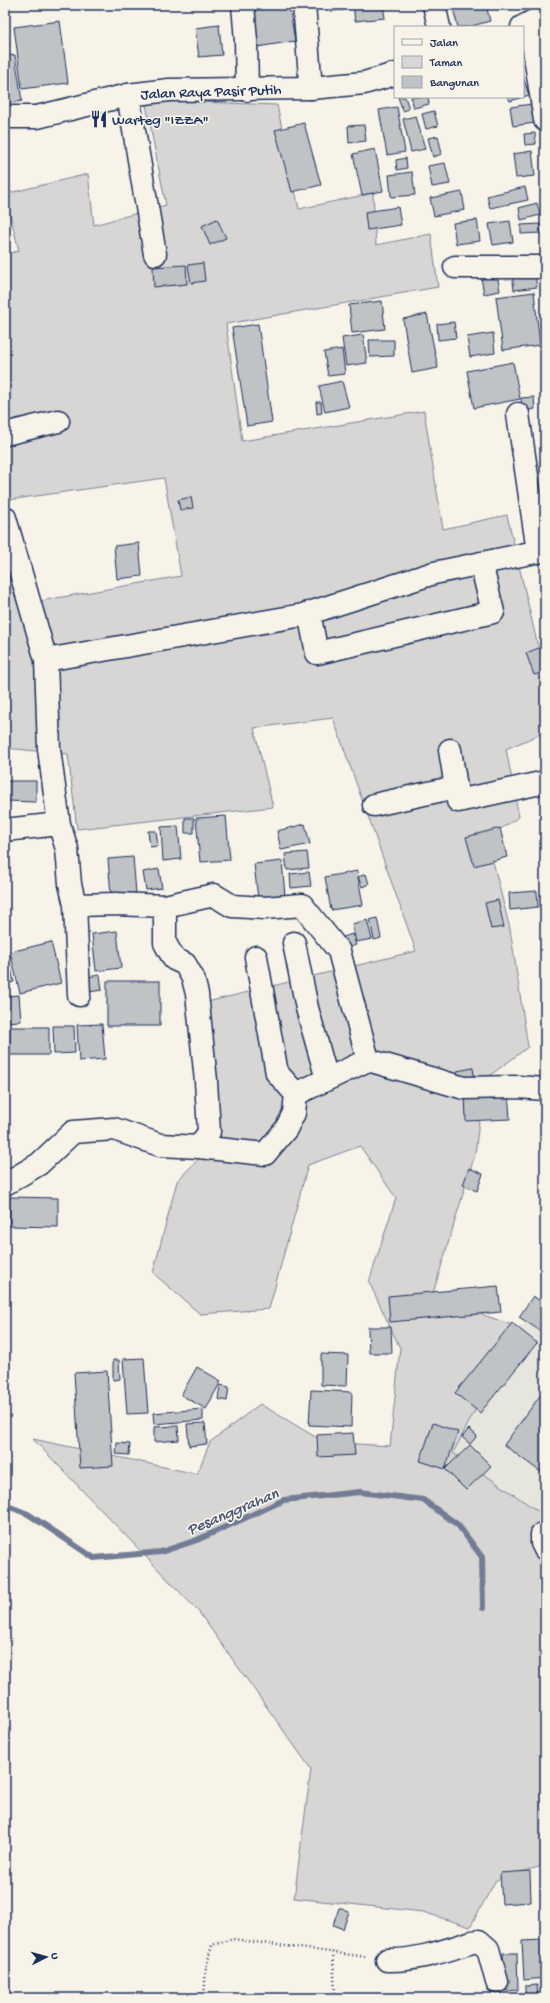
<svg xmlns="http://www.w3.org/2000/svg" width="550" height="2003" font-family="'Gochi Hand',sans-serif">
<rect width="100%" height="100%" fill="#f7f3e8"/>
<filter id="ink" filterUnits="userSpaceOnUse"><feTurbulence type="fractalNoise" baseFrequency=".025" numOctaves="2"/><feDisplacementMap in="SourceGraphic" scale="8" xChannelSelector="R" yChannelSelector="G"/><feConvolveMatrix kernelMatrix="1 2 1 2 8 2 1 2 1" color-interpolation-filters="sRGB"/></filter>
<g filter="url(#ink)">
<path fill="#e6e5de" d="M545 1316V1516L453 1454 518 1327Z"/>
<path fill="#d7d6d4" stroke="#798299" d="M145 100 277 105 299 209 373 193 376 245 431 234 438 287 226 324 242 441 424 411 443 529 507 515 545 676V732L506 749 519 817 487 838 510 929 528 1047 484 1080 475 1154 432 1297 518 1327 453 1453 545 1516V1865L496 1880 470 1927 423 1912 294 1898 311 1769 198 1611 33 1439 197 1474 210 1442 260 1404 324 1442 390 1446 400 1348 369 1282 396 1198 360 1146 308 1165 269 1309 200 1314 153 1273 177 1181 220 1137 203 1003 416 951 333 718 254 728 273 807 77 829 68 754 5 748V564L23 604 181 576 164 478 8 500 5 492V254L19 251 5 194 88 174 94 225 166 205Z"/>
<g fill="none" stroke-linecap="round" stroke-linejoin="round">
<path stroke="#727c95" stroke-width="6" d="M5 1505 28 1514 94 1558 161 1552 197 1540 284 1500 360 1492 423 1500 458 1525 482 1557 483 1608"/>
</g>
<path fill="#c0c3c5" stroke="#1b2f5e" d="M250 5H289L295 41 257 47Z
M331 5H344L345 10 331 11Z
M353 5H383L385 18 355 21Z
M452 5H486L490 21 468 27H458Z
M60 21 68 83 22 89 14 27Z
M5 23 7 50H5Z
M219 25 222 55 199 57 195 28Z
M15 55 22 101 5 104V56Z
M523 77 529 95 523 97Z
M398 97H405L409 109 403 111Z
M411 97H428L429 104 414 108Z
M508 97H523L510 101Z
M532 104 535 123 513 126 510 107Z
M397 107 405 152 387 155 379 110Z
M434 111 438 126 426 129 422 114Z
M416 116 425 149 411 152 403 119Z
M304 123 321 185 292 192 275 130Z
M364 125 366 141 349 143 348 126Z
M535 133 536 144 525 145 524 134Z
M438 136 442 154 433 157 428 138Z
M375 149 383 191 362 195 353 154Z
M532 151 535 176 516 178 513 154Z
M406 158 407 168 397 170 396 160Z
M445 163 450 184 432 187 428 166Z
M412 172 415 195 391 197 389 175Z
M525 187 528 200 490 208 487 196Z
M462 192 465 210 434 216 430 198Z
M537 203 540 215 521 220 519 208Z
M398 207 401 225 367 230 365 212Z
M217 219 226 238 210 245 202 226Z
M477 220 480 241 456 244 453 223Z
M510 221 513 242 493 245 489 224Z
M540 224 541 233 521 234V225Z
M203 263 205 281 191 283 188 265Z
M186 265 187 284 154 287 153 267Z
M496 268 500 291 484 294 480 272Z
M534 270 537 287 514 290 512 274Z
M534 292 540 345 503 350 496 297Z
M382 301 385 329 352 333 349 305Z
M427 314 438 368 412 373 403 319Z
M454 322 456 338 438 340 437 324Z
M258 324 272 422 247 426 232 328Z
M493 333 495 353 470 357 467 337Z
M363 335 367 363 346 366 342 338Z
M369 340H394V356L370 357Z
M342 349 345 374 328 376 324 352Z
M513 362 520 399 474 408 467 371Z
M342 381 349 407 325 412 319 386Z
M534 397 535 409 522 411 521 398Z
M316 402H321L322 413 317 414Z
M191 497 193 508 180 510 178 500Z
M139 543 142 576 117 579 114 546Z
M544 646 545 672 534 675 526 653Z
M5 781H36V802L5 801Z
M226 816 230 860 200 862 196 818Z
M185 818H194V833H185Z
M305 824 310 844 281 850 277 831Z
M178 826 181 859 163 861 161 827Z
M500 828 507 857 474 866 466 837Z
M148 831H156L158 846 150 847Z
M307 852 309 868 287 870 285 854Z
M133 857 136 893 111 895 108 859Z
M282 861 285 896 258 899 254 864Z
M159 869 162 888 146 890 143 872Z
M357 871 363 905 331 910 325 877Z
M309 872 311 886 291 888 290 874Z
M366 874 369 884 362 887 358 877Z
M537 891 538 907 510 910 509 893Z
M498 900 504 927 491 929 485 903Z
M377 918 381 938 374 940 370 920Z
M367 920 372 939 356 942 352 924Z
M117 931 121 968 96 971 92 934Z
M352 934 356 945 341 950 338 939Z
M5 941 14 982 5 984Z
M51 942 61 983 20 993 10 952Z
M100 975 102 990 89 992 87 977Z
M107 981H160V1026H107Z
M19 995 21 1021 5 1022V996Z
M102 1024 105 1059 79 1061 77 1025Z
M53 1026H74L75 1053 54 1054Z
M10 1027H49V1055H10Z
M473 1068 475 1082 459 1084 457 1071Z
M508 1090 510 1119 466 1121 465 1092Z
M469 1168 483 1174 477 1191 463 1185Z
M10 1197 58 1198V1227L9 1226Z
M498 1286 501 1312 390 1322 388 1296Z
M533 1296 545 1304V1334L519 1317Z
M512 1323 537 1343 480 1413 455 1393Z
M368 1327H391L392 1353H369Z
M321 1354 348 1355 347 1386 321 1385Z
M144 1358 148 1413 127 1414 123 1359Z
M113 1360H119L120 1379 113 1380Z
M197 1367 221 1381 206 1409 181 1395Z
M107 1371 113 1466 80 1468 74 1373Z
M220 1385 229 1387 227 1401 218 1399Z
M545 1389V1475L504 1445Z
M311 1390 352 1392 351 1427 309 1425Z
M203 1409V1420L154 1424 153 1413Z
M205 1423 207 1444 189 1446 187 1424Z
M433 1423 458 1432 445 1469 420 1461Z
M178 1426 179 1440 154 1442V1427Z
M469 1429 477 1436 470 1444 462 1437Z
M353 1433 355 1455 318 1457 317 1435Z
M117 1443 130 1444 129 1455 116 1454Z
M470 1445 491 1466 466 1490 445 1469Z
M530 1871 531 1902 502 1904 500 1873Z
M339 1908 349 1912 343 1929 333 1925Z
M543 1940 545 1978 524 1980 522 1941Z
M503 1953H517L518 1990 505 1991Z
M537 1985 538 1998H525V1986Z"/>
<g fill="none" stroke-linecap="round" stroke-linejoin="round">
<g stroke="#1b2f5e" stroke-width="25">
<path id="street" d="M243 5 246 41 247 90
M304 5 311 88
M434 5 439 27
M530 24 545 120
M128 95 155 254
M455 267H545
M518 414 538 552
M5 434 58 421
M5 518 46 660 49 749 59 824 67 849 70 884 75 905 116 904 165 906 214 895 232 906 264 908 302 905 339 951 368 1060 464 1088 518 1087 545 1089
M309 613 317 653 493 612 481 563
M46 660 303 615 434 573 545 550
M450 750 456 787
M374 805 456 787 458 801 545 782
M5 830 59 824
M75 905 79 995
M294 943 307 1008 327 1079
M256 957 277 1073 296 1094
M199 1147 265 1154 286 1129 294 1113 296 1094 368 1060
M5 1184 39 1164 73 1132 114 1129 160 1145 199 1147 209 1132 206 1081 197 994 193 978 185 964 174 959 165 943V906
M545 1533 542 1534V1543L545 1549
M387 1960C416 1961 444 1951 472 1942L479 1941 488 1949 497 1982"/>
</g>
<g stroke="#1b2f5e" stroke-width="25">
<path id="secondary" d="M522 27 545 15
M5 117H37L128 95 169 90 311 88 364 83 395 74"/>
</g>
<path stroke="#1b2f5e" stroke-width="2.5" stroke-dasharray="1 3" stroke-linecap="butt" d="M333 1952 335 1998
M204 1998 206 1968 212 1945 233 1939 367 1957"/>
<use href="#street" stroke="#f7f3e8" stroke-width="22"/>
<use href="#secondary" stroke="#f7f3e8" stroke-width="22"/>
</g>
</g>
<defs>
<g id="restaurant-bare" transform="scale(1.38)"><path d="M-5-6h1v4h1v-4h1v4h1v-4h1v5L-1.5 .5V6h-2V.5L-5-1ZM5-6V6H3V1.5H1.5Q1.5-4 5-6Z" fill="#1b2f5e" stroke="#f7f3e8" stroke-width="2.5" paint-order="stroke"/></g>
</defs>
<g fill-rule="evenodd">
<use href="#restaurant-bare" x="99" y="119"/>
</g>
<g text-anchor="middle" stroke-width="3.5" stroke-linejoin="round" paint-order="stroke">
<g font-size="15" fill="#1b2f5e" stroke="#f7f3e8">
<text transform="translate(211 91) rotate(-2)" y="5">Jalan Raya Pasir Putih</text>
</g>
<g font-size="15" fill="#1b2f5e" stroke="#f7f3e8" text-anchor="start">
<text x="112" y="124">Warteg "IZZA"</text>
</g>
<g font-size="16" font-style="italic" fill="#465679" stroke="#f7f3e8">
<text transform="translate(232 1510) rotate(-23)" y="6">Pesanggrahan</text>
</g>
</g>
<rect width="550" height="2003" fill="none" stroke="#f7f3e8" stroke-width="20"/>
<rect x="10" y="10" width="530" height="1983" fill="none" stroke="#1b2f5e" stroke-width="1.5" filter="url(#ink)"/>
<rect x="394" y="26" width="130" height="72" fill="#f7f3e8" stroke="#9fa5b1"/>
<rect x="402" y="39" width="20" height="6" fill="#f7f3e8" stroke="#9fa5b1"/>
<text x="430" y="46" font-size="12" fill="#1b2f5e">Jalan</text>
<rect x="402" y="56" width="20" height="12" fill="#d7d6d4" stroke="#9fa5b1"/>
<text x="430" y="66" font-size="12" fill="#1b2f5e">Taman</text>
<rect x="402" y="76" width="20" height="12" fill="#c0c3c5" stroke="#9fa5b1"/>
<text x="430" y="86" font-size="12" fill="#1b2f5e">Bangunan</text>
<g transform="translate(46 1957) rotate(84)" stroke="#f7f3e8" stroke-width="3" paint-order="stroke">
<path d="M0-3L7 15L0 10L-7 15Z" fill="#1b2f5e"/>
<text y="-6" font-size="11" font-weight="bold" text-anchor="middle" fill="#1b2f5e">U</text>
</g>
</svg>
